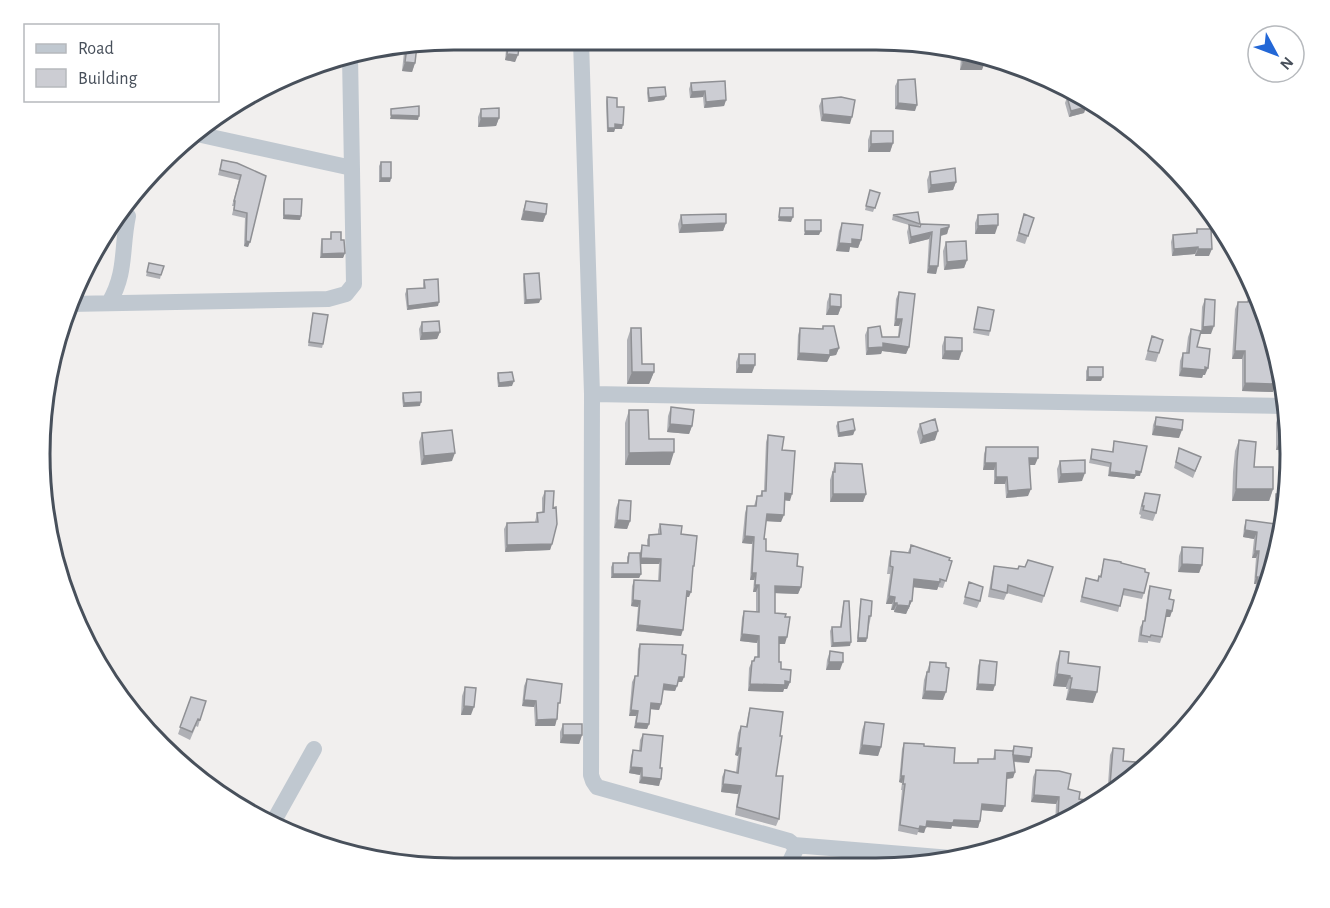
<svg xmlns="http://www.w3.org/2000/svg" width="1330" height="908" font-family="'Alegreya Sans',sans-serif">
<rect width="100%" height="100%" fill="#f1efee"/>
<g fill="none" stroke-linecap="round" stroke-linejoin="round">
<path stroke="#c0c8d0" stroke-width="16" d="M581 41 592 394 591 775 593 781 597 787 789 841 794 845 795 851 787 868
M197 134 352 168
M109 303C127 272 121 249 128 216
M69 304 328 299 346 294 354 284 350 56
M592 394 1286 406
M271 826 314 749
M794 845 963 859"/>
</g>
<path fill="#afb0b5" d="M507 40H529L527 46 519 45 515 62 505 60Z
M417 45 415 63 412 72 402 71 404 52 406 47Z
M963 49 982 70H960L961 57Z
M898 80 915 111 895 109V86Z
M691 83 726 100 724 106 704 108 703 97 690 98 689 89Z
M648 88 666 96 664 100 648 102 647 93Z
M607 97 617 107 622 129H615L614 132H607L606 101Z
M1067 97 1086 107 1084 113 1069 117 1065 103Z
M822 99 850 124 821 121 819 106Z
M481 109 499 118 496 126 478 127V117Z
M871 131 893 143 890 152H868V140Z
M222 160 266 176 248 247 244 246 245 218 232 215 234 206H232L239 180 218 175Z
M381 162 391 178 390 182H379V166Z
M930 172 956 182 953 190 928 193 927 180Z
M870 190 880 193 873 212 865 210Z
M284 199 301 216 300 220 283 219V203Z
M526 201 546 214 543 222 521 220 523 210Z
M1024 214 1034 218 1025 244 1016 241Z
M681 215 726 223 723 231 679 233 678 224Z
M893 215 920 224 919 226 949 227 947 234 941 236 936 274 927 273 929 239 909 244 907 232 909 225 892 220Z
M978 215 995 234H975V223Z
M842 223 861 240 858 248 850 247 849 252 836 251 839 231Z
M1197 229 1209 256H1195V254L1172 256 1171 242 1173 235 1196 233Z
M331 232 341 240 345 253 343 258H320L321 243 322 239H330Z
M946 242 967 260 964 268 944 270 943 251Z
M149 263 161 275 160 279 146 276Z
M524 274 539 303 524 304 523 278Z
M424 280 438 306 407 310 405 294 407 289 423 288V284Z
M899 292 909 347 906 354 882 351 881 354 866 355 865 335 868 328 882 337H898L899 326H894L896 299Z
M830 294 841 307 838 315H826L827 302Z
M1205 299 1211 334H1200L1197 347 1205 375H1203L1202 378 1179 376 1180 361 1183 353H1186L1188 337 1191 329 1201 331 1202 307Z
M1238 302 1283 373 1285 388H1274L1273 392 1242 391V359H1232L1235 309Z
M978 307 990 331 989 336 973 333Z
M313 313 323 344 322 348 308 346 312 317Z
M422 322 440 332 437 339 420 340 419 329Z
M823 326 839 348 836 355 830 356 827 362 797 360 798 335 800 328 822 329Z
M631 328 642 364 654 372 649 384H627V340Z
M1152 336 1159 353 1156 362 1145 360Z
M945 337 959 360 942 359V346Z
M739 354 752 373H736V362Z
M1088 367 1101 381H1086V371Z
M498 373 512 386 498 387 497 378Z
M403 393 420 406 403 407 402 398Z
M671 407 692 426 689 434 667 432 668 416Z
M629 410 649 439 670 465H625V423Z
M1279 412 1291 449 1276 450V423Z
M1156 417 1179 438 1152 435 1153 425Z
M838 422 855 430 853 435 838 437 836 426Z
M920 424 935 440 920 444 917 432Z
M422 433 452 461 421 465 419 442Z
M768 435 782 450 790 501 784 500 781 522 766 521 764 539 766 551 797 566 801 587 798 594 775 593V613L785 644H779V662L781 669 790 682 787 689H784L783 692 748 691 749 668 752 661H753L755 657H757V643L740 641 742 618 744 611 756 612V592H753L754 580H750L752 544 742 543 745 513 747 506H754L757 496H760L762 491H764L766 442Z
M1239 440 1254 467 1273 489 1269 501H1232L1233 472 1235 451Z
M1114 441 1140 476H1136L1134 479 1108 476 1109 467 1089 463 1092 449 1112 452Z
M986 447 1035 465H1029L1028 496 1006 498 1005 484H994V470H983L984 454Z
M1179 448 1201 457 1193 478 1174 468Z
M1060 461 1082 481 1058 483 1057 469Z
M835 463 866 494 863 502H830V480Z
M545 491 553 508 552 544 550 550 505 552 504 529 507 523 535 522 537 513 542 512V498Z
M1145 493 1156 513 1153 521 1140 518 1141 515 1139 514 1142 501Z
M1276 494 1283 535 1265 596 1254 594 1256 584H1254L1256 558H1252L1254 539 1243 537 1244 527 1246 520 1274 524 1275 498Z
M619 500 630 521 627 529 614 528 616 508Z
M660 524 681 534 692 571 689 597H686L681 636 636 631 638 607 631 606 632 586 634 580 658 581 659 564H641V574L639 578H611V567L613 563H627V557L629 553H640L642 545 647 546V540L649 535 658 534V530Z
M911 545 952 561 943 588 938 587 937 590 913 587 909 609H908L906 614 894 612V610H891L892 604H886L890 574H887L889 558 891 551 908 552Z
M1182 547 1202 565 1199 573 1178 572 1179 556Z
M1104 559 1121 563 1144 593 1142 599 1122 595 1118 612 1080 602 1086 578 1097 580 1100 577Z
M994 566 1044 596 1042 603 1007 593 1004 600 988 597 992 573Z
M969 582 980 601 977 608 963 604Z
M1150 586 1169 599 1172 611 1170 617H1166L1162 637 1160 643 1148 641V643L1138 642 1140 627 1144 621 1148 592Z
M861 599 871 616 866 642H857L860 604Z
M844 601 850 646 831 647 830 631 832 627H840L843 605Z
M640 644 682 654V682H678L675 691 663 690 661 704 659 710 651 709 649 724 647 729 634 728 636 716H629L632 682 635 676H637L638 649Z
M830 651 840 670H826L827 660Z
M1060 651 1068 663 1093 703 1066 700 1068 689H1066V687L1053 686 1056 663Z
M980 660 995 685 993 691 976 690 978 666Z
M930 662 943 700 922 699 924 680Z
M527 679 558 710 555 726H535L534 707 522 706 524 686Z
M465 687 471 715H461L462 696Z
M191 697 200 720 198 727 196 726 190 740 178 734Z
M750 708 776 776 779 819 776 826 735 815 738 794 721 792 722 777 725 770 736 772 738 756 735 755 738 733 741 726 746 727 748 715Z
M865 722 881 747 878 756 859 754 862 730Z
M563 724 582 735 579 744 560 743V732Z
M643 734 660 768 659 786 639 783 640 775 629 773 631 756 633 750 639 751 640 740Z
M904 743 924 746 954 763H977L978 759H993L995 750 1012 751 1014 746 1029 763 1014 762 1015 772 1013 778 1007 779 1002 812 981 810 980 821 978 828 952 826 951 829 926 827 924 833 918 832 917 835 898 831 902 790H901L902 783 899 782 902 749Z
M1113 748 1133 777 1107 799 1110 755Z
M1036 770 1068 789 1080 792 1055 826 1056 804 1031 802 1033 777Z"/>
<path fill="#8f9094" d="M519 40H529L527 46 517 45Z
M404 47 403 51H391V49Z
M507 54 518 55 515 62 505 60Z
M405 62 415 63 412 72 402 71Z
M963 62H985L982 70H960Z
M705 91 703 97 690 98 692 92Z
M666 96 664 100 648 102 649 98Z
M726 100 724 106 704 108 706 102Z
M898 103 917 105 915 111 895 109Z
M1086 107 1084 113 1069 117 1071 111Z
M823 114 852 117 850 124 821 121Z
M391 115 419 116 418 120 390 119Z
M481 118H499L496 126 478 127Z
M615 124 623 125 622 129H615L614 132H607L608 128Z
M893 143 890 152H868L871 144Z
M381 178H391L390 182H379Z
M956 182 953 190 928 193 931 185Z
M524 211 546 214 543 222 521 220Z
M284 215 301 216 300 220 283 219Z
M779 217H793L791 222 778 221Z
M726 223 723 231 679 233 682 225Z
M998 225 995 234H975L978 226Z
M949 227 947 234 939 236 941 229Z
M805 231H821L819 235H804Z
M932 232 929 239 909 244 911 237Z
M852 239 861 240 858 248 850 247 849 252 836 251 839 243Z
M246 241 250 242 248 247 244 246Z
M1198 247 1195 254 1172 256 1174 249Z
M1198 249H1212L1209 256H1195Z
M345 253 343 258H320L322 254Z
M967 260 964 268 944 270 947 262Z
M929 266H938L936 274 927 273Z
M541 299 539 303 524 304 526 300Z
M439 302 438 306 407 310 408 306Z
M830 306 841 307 838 315H826Z
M896 319H902L899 326H894Z
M1214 326 1211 334H1200L1203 327Z
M440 332 437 339 420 340 422 333Z
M883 343 909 347 906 354 882 351 881 354 866 355 868 348Z
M839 348 836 355 830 356 827 362 797 360 799 353Z
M945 351H962L959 360 942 359Z
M1235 351H1245L1242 359H1232Z
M739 365H755L752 373H736Z
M1182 368 1205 367 1208 368 1205 375H1203L1202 378 1179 376Z
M632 372H654L649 384H627Z
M1088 377H1103L1101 381H1086Z
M1276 380 1284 381 1285 388H1274L1273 392 1242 391 1245 383Z
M514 381 512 386 498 387 499 383Z
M421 402 420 406 403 407 404 403Z
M670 424 692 426 689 434 667 432Z
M1155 426 1182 430 1179 438 1152 435Z
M855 430 853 435 838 437 839 433Z
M938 431 935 440 920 444 923 436Z
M1280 439H1290L1291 449 1276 450Z
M674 452 670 465H625L629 453Z
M455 453 452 461 421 465 424 456Z
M1029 458H1038L1035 465H1026Z
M985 463H996L994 470H983Z
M1136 471 1141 472 1140 476H1136L1134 479 1108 476 1110 472Z
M1085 473 1082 481 1058 483 1061 474Z
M996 477H1007L1005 484H994Z
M1031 489 1028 496 1006 498 1008 491Z
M1236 489H1273L1269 501H1232Z
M785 493 792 494 790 501 782 500Z
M833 494H866L863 502H830Z
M767 514 784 515 781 522 764 521Z
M617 520 630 521 627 529 614 528Z
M1284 521V526H1274L1275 522Z
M1245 530 1257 532 1254 539 1243 537Z
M745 536 754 537 752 544 742 543Z
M552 544 550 550 505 552 507 545Z
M1255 551H1259L1256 558H1252Z
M641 558 661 559 659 564H639Z
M1182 564 1202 565 1199 573 1178 572Z
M752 573H756L754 580H750Z
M613 574H641L639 578H611Z
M1256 577H1258L1256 584H1254Z
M914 579 940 582 937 590 912 587Z
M755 585H759L756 592H753Z
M775 586 801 587 798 594 772 593Z
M1257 587 1267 588 1265 595 1254 594Z
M687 591 691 592 689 597H684Z
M889 596 895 597 892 604H886Z
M633 600 640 601 638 607 631 606Z
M910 601H912L906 614 894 612 897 605Z
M894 603H897L894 610H891Z
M1167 610 1172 611 1170 617H1165Z
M638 625 683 630 681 636 636 631Z
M742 634 759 636 757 643 740 641Z
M779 637H787L785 644H777Z
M858 638H867L866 642H857Z
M851 642 850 646 831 647 833 643Z
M829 662H843L840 670H826Z
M1057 674 1070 676 1066 687 1053 686Z
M679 677H684L682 682H677Z
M785 681 790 682 787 689H784L783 692 748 691 750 684Z
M664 684 677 686 675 691 662 690Z
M978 684 995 685 993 691 976 690Z
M1070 689 1097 692 1093 703 1066 700Z
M925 691 946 692 943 700 922 699Z
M524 700 536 701 534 707 522 706Z
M651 703 661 704 659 710 649 709Z
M464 706 474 707 471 715H461Z
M631 710 638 711 636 716H629Z
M557 719 555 726H535L537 720Z
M636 723 649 724 647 729 634 728Z
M563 735H582L579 744 560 743Z
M862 745 881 747 878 756 859 754Z
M738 748H741L738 756 735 755Z
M1013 755 1031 757 1029 763 1011 761Z
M631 767 642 768 640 775 629 773Z
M1015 772 1013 778 1005 779 1007 773Z
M901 776H904L902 783 899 782Z
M642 777 661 779 659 786 639 783Z
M723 784 741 786 738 794 721 792Z
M1034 795 1059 797 1056 804 1031 802Z
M982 804 1005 806 1002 812 980 810Z
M1058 818 1069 819 1055 826Z
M954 820 980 821 978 828 952 826 951 829 926 827 924 833 918 832 920 826 927 821Z"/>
<path fill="#cccdd3" stroke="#8f9094" stroke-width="1.5" d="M509 40H520L518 55 507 54Z
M417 45 415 63 405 62 407 47Z
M964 49 985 57V62H963Z
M915 79 917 105 898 103V80Z
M725 81 726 100 706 102 705 91 692 92 691 83Z
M665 87 666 96 649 98 648 88Z
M1077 94 1085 100 1086 107 1071 111 1067 97Z
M607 97 617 98V107H624L623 125 615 124V128H608Z
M841 97 855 100 852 117 823 114 822 99Z
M419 106V116L391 115V109Z
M499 108V118H481V109Z
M871 131H893V143L871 144Z
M222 160 237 163 266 176 250 242 246 241 247 213 234 210 235 201H234L241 175 220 170Z
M381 162H391V178H381Z
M955 168 956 182 931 185 930 172Z
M870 190 880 193 875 208 866 206Z
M284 199H302L301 216 284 215Z
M526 201 547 204 546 214 524 211Z
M780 208H793V217H779Z
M918 212 920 224 893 215Z
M726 214V223L682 225 681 215Z
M998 214V225L978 226V215Z
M1024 214 1034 218 1028 236 1019 233Z
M805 220H821V231H805Z
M842 223 863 225 861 240 852 239V244L839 243Z
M921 224 949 225V227L941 229 938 266H929L932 232 911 237 909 225 920 227Z
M1197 229H1211L1212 249H1198V247L1174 249 1173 235 1197 233Z
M331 232H341V240H344L345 253 322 254V239H331Z
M966 241 967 260 947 262 946 242Z
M149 263 164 266 161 275 147 272Z
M539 273 541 299 526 300 524 274Z
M438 279 439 302 408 306 407 289 425 288 424 280Z
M899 292 915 294 909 347 883 343V347L868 348V328L880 326 882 337H899L902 319H896Z
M830 294 841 295V307L830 306Z
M1205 299 1215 300 1214 326 1203 327Z
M1248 301 1261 302 1283 373 1284 381 1276 380 1275 384 1245 383V351H1235L1238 302H1248Z
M978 307 994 310 990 331 974 329Z
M313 313 328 315 323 344 309 342Z
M439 321 440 332 422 333V322Z
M823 326H834L839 348 830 350V355L799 353 800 328 823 329Z
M631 328H641L642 364H654V372H632Z
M1191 329 1201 331 1197 347 1210 349 1208 368 1205 367V370L1182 368 1183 353H1189Z
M1152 336 1163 340 1159 353 1148 351Z
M945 337 962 338V351H945Z
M739 354H755V365H739Z
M1088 367H1103V377H1088Z
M512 372 514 381 499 383 498 373Z
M421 392V402L404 403 403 393Z
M671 407 694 410 692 426 670 424Z
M629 410H648L649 439H674V452L629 453Z
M1279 412H1287L1290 439H1280Z
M1156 417 1183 420 1182 430 1155 426Z
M853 419 855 430 839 433 838 422Z
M935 419 938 431 923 436 920 424Z
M452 430 455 453 424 456 422 433Z
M768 435 784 437 782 450 795 451 792 494 785 493 784 515 767 514 764 539H766V551L798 554 797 566 803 567 801 587 775 586V613L786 614 785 617H790L787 637H779V662H781V669L791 670 790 682 785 681V685L750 684 752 661H754L755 657H759V636L742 634 744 611 759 612V585H755L756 573H752L754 537 745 536 747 506H756L757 496H762V491H766Z
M1239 440 1256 442 1254 467H1273V489H1236L1237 461Z
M1114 441 1147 446 1141 472 1136 471V475L1110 472 1111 463 1091 459 1092 449 1113 452Z
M986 447H1038V458H1029L1031 489 1008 491 1007 477H996V463H985Z
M1179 448 1201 457 1195 471 1176 462Z
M1085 460V473L1061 474 1060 461Z
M835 463 862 464 866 494H833V472H835Z
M545 491H554L553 508 556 507 557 524 552 544 507 545V523L538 522 537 513 544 512Z
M1145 493 1160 495 1156 513 1143 510 1144 506H1142Z
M1276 494H1287L1284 521 1275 522Z
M619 500 631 501 630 521 617 520Z
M1246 520 1284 525 1283 535 1282 539 1279 540V549L1267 588 1257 587 1258 577H1256L1259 551H1255L1257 532 1245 530Z
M660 524 682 526 681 534 697 536 694 566H693L691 592 687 591 683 630 638 625 640 601 633 600 634 580 660 581 661 559 641 558 642 545 649 546V535L661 534Z
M911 545 950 558 949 560 952 561 946 581 940 579V582L914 579 912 601H910L909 606 897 605V603H894L895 597 889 596 893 567 890 566 891 551 910 553Z
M1182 547 1203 548 1202 565 1182 564Z
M629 553H640L641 574H613V563H628Z
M1104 559 1121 562V563L1145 569V572L1149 573 1144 593 1124 589 1120 606 1082 597 1086 578 1098 581 1099 576 1101 577Z
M1028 560 1053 567 1044 596 1008 585 1007 593 991 589 994 566 1018 569 1019 566 1025 567Z
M969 582 983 587 980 601 965 597Z
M1150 586 1171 590 1169 599 1174 600 1172 611 1167 610 1162 637 1151 635 1150 637 1141 635 1143 621H1145Z
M861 599 872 601 871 616H869L867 638H858Z
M844 601H849L851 642 833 643 832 627H841Z
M640 644 683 645 682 654 686 655 684 677H679L677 686 664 684 661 704 651 703 649 724 636 723 638 711 631 710 635 676H638Z
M830 651 843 653V662H829Z
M1060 651 1069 652 1068 663 1100 667 1097 692 1070 689 1072 678H1070V676L1057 674Z
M980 660 997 662 995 685 978 684Z
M930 662 946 663V667L949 668 946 692 925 691 927 672H929Z
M527 679 562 684 560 703H558L557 719 537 720 536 701 524 700Z
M465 687 476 688 474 707 464 706Z
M191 697 206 701 200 720 198 719 192 732 180 727Z
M750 708 783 712 780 736H782L776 776H783L779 819 737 807 741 786 723 784 725 770 738 773 741 748H738L741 726 747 727Z
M865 722 884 724 881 747 862 745Z
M563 724H582V735H563Z
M643 734 663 736 660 768H662L661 779 642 777V768L631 767 633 750 641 751Z
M904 743 924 744V746L955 748 954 763H978V759H995V750L1013 751V755L1014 746 1032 748 1031 757 1013 755 1015 772 1007 773 1005 806 982 804 980 821 954 820 953 823 927 821 926 827 920 826 919 829 900 825 905 784H903L904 776H901Z
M1113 748 1124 749 1123 761 1135 762 1133 777 1109 797Z
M1036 770 1059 771 1071 774 1068 789 1080 792 1079 799 1101 802 1069 819 1058 818 1059 797 1034 795Z"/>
<path d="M0 0H1330V908H0ZM454 50H876A404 404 0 0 1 1280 454V454A404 404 0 0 1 876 858H454A404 404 0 0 1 50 454V454A404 404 0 0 1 454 50Z" fill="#fff" fill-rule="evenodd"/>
<path fill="none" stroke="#48505b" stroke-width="3" d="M454 50H876A404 404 0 0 1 1280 454V454A404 404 0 0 1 876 858H454A404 404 0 0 1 50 454V454A404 404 0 0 1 454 50Z"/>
<rect x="24" y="24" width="195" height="78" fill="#ffffff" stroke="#b6b9bd" stroke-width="1.5"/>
<rect x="36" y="44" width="30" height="9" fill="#c0c8d0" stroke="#b6b9bd" stroke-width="1.5"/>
<text x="78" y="54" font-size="18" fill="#48505b">Road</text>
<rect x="36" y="69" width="30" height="18" fill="#cccdd3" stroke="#b6b9bd" stroke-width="1.5"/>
<text x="78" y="84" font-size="18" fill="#48505b">Building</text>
<g transform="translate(1276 54) rotate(131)"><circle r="28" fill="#ffffff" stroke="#b6b9bd" stroke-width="1.5"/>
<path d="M0-4.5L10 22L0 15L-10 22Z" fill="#2367d6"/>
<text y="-9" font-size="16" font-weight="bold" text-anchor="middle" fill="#48505b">N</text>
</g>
</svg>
